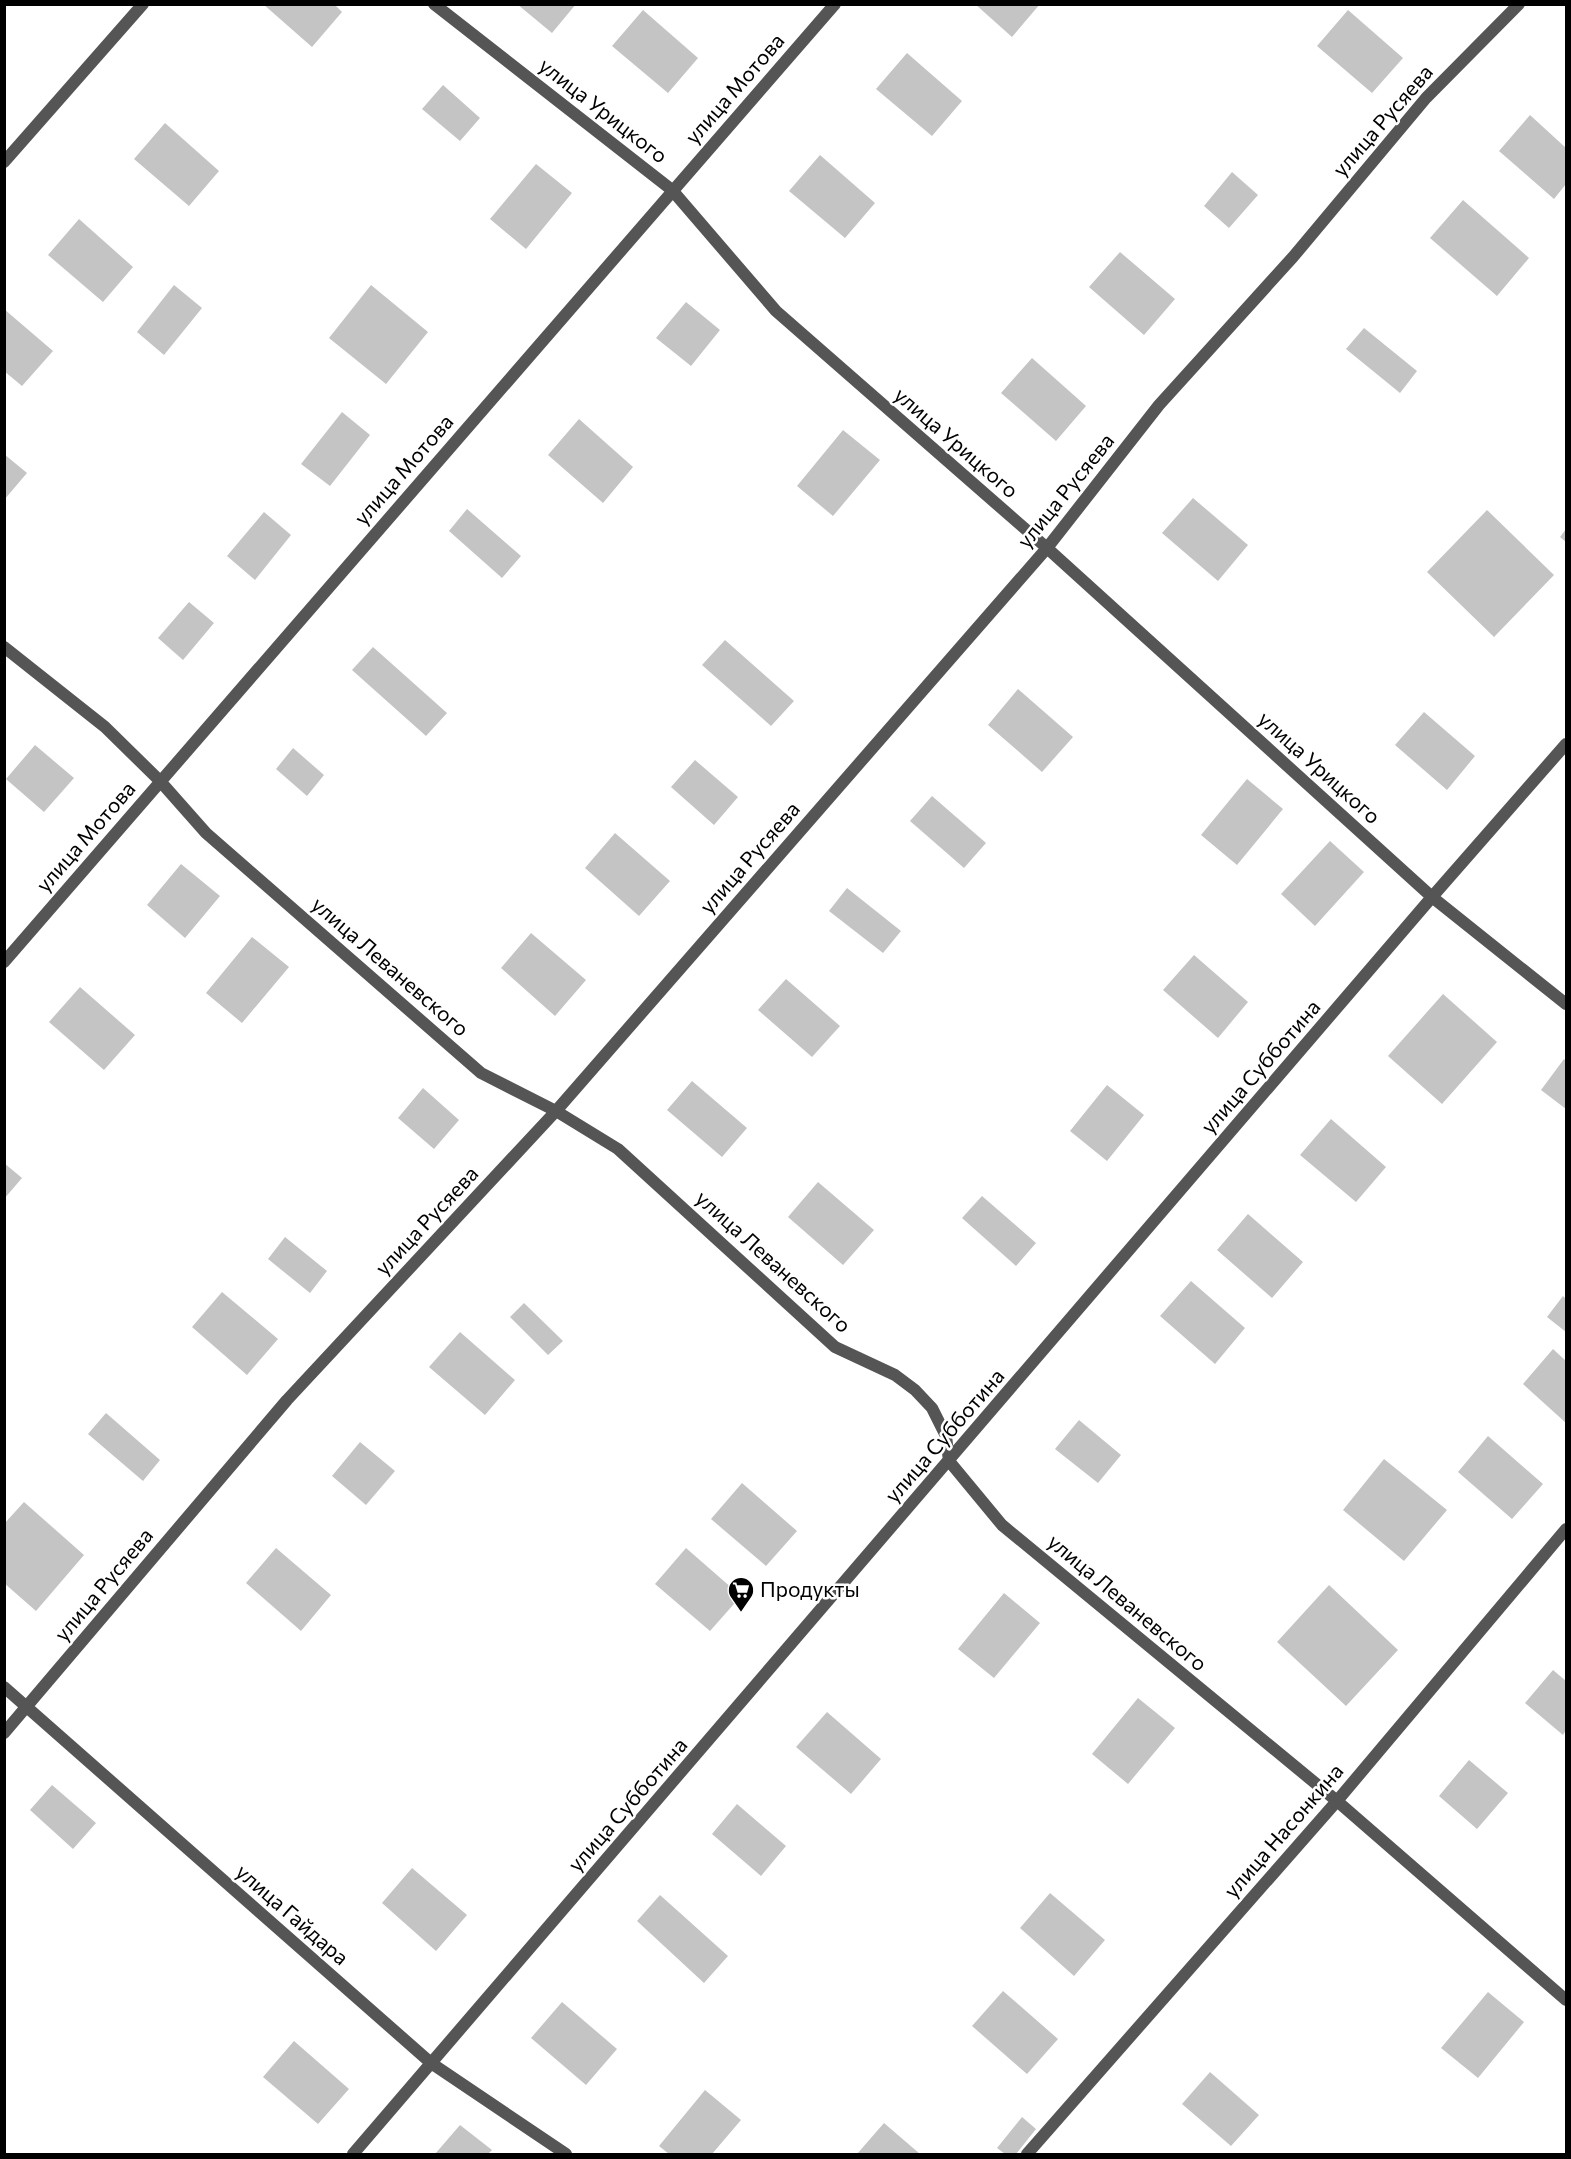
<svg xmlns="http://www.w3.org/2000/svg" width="1571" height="2159" font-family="Commissioner,sans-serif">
<rect width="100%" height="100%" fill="#fff"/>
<path fill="#c4c4c4" d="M263 4H334L342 12 312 47Z
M517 4H576L552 33Z
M975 4H1040L1012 37Z
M643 10 698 58 668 93 612 46Z
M1348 10 1403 58 1372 93 1317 46Z
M907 53 962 101 932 136 876 89Z
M443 85 480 118 460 141 422 109Z
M1530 115 1566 148V184L1554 199 1499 151Z
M165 123 219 171 189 206 134 159Z
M820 155 875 203 845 238 789 191Z
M536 164 572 193 526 249 490 219Z
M1232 172 1258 195 1229 228 1204 206Z
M1463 200 1529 258 1497 296 1430 238Z
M79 219 133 267 103 302 48 255Z
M1120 252 1175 299 1144 335 1089 287Z
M174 285 202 308 164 355 137 332Z
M371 285 428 332 386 384 329 338Z
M686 302 720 330 691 366 656 338Z
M4 309 53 351 22 386 4 371Z
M1364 328 1417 371 1400 393 1346 349Z
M1032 358 1086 406 1056 441 1001 393Z
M342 412 370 435 330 486 301 464Z
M579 419 633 467 603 503 548 455Z
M843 430 880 460 833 516 797 486Z
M4 454 27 473 4 500Z
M1193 498 1248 545 1218 581 1162 533Z
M467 509 521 556 502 578 449 531Z
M1487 510 1554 575 1494 637 1427 572Z
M264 512 291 535 255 580 227 556Z
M1566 529V542L1560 537Z
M189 602 214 623 183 660 158 638Z
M725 640 794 701 771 726 702 665Z
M373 647 447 713 426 736 352 670Z
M1018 689 1073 737 1042 772 988 725Z
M1424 712 1475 756 1447 790 1395 745Z
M35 745 74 778 44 812 6 779Z
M293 748 324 775 307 796 276 769Z
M695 760 738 797 714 825 671 787Z
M1247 779 1283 809 1237 865 1201 835Z
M932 796 986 843 964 868 910 821Z
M615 833 670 881 639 916 585 868Z
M1330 841 1364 872 1315 926 1281 894Z
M181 864 220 896 185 938 147 905Z
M847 888 901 931 883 953 829 911Z
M531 933 586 980 555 1016 501 968Z
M252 937 289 967 242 1023 206 993Z
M1194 955 1248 1002 1218 1038 1163 990Z
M786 979 840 1026 812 1057 758 1010Z
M80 987 135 1035 104 1070 49 1022Z
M1443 994 1497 1042 1442 1104 1388 1056Z
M1564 1059 1566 1061V1109L1541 1090Z
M692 1081 747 1128 722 1157 667 1110Z
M1107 1085 1144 1115 1107 1161 1070 1131Z
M423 1088 459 1120 434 1149 398 1118Z
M1331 1119 1386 1167 1356 1202 1300 1155Z
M4 1163 22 1178 4 1199Z
M818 1182 874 1230 843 1265 788 1217Z
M982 1196 1036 1243 1016 1266 962 1218Z
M1248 1214 1303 1262 1272 1298 1217 1250Z
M285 1237 327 1271 310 1293 268 1259Z
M1191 1281 1245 1328 1215 1364 1160 1316Z
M222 1292 278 1339 247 1375 192 1327Z
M1563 1296 1566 1299V1332L1547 1317Z
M524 1303 563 1341 548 1355 510 1317Z
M460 1332 515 1380 485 1415 429 1367Z
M1553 1349 1566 1361V1423L1523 1384Z
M106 1413 160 1460 143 1481 88 1434Z
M1079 1420 1121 1455 1098 1483 1055 1449Z
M1488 1436 1543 1484 1512 1519 1458 1472Z
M360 1442 395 1471 366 1505 332 1476Z
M1384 1459 1447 1510 1404 1561 1343 1510Z
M742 1483 797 1531 766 1566 711 1519Z
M24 1502 84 1555 36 1611 4 1583V1524Z
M276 1548 331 1595 301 1631 246 1583Z
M686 1548 741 1596 710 1631 655 1584Z
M1329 1585 1398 1650 1346 1706 1277 1642Z
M1004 1593 1040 1623 994 1678 958 1649Z
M1553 1670 1566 1681V1730L1563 1735 1525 1703Z
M1138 1698 1175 1728 1128 1784 1092 1754Z
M827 1712 881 1759 851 1794 796 1747Z
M1469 1760 1508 1793 1477 1829 1439 1796Z
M52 1785 96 1823 73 1849 30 1810Z
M737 1804 786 1846 761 1876 712 1834Z
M412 1868 467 1915 436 1951 382 1903Z
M1050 1893 1105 1940 1074 1976 1020 1928Z
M660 1895 728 1956 704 1983 637 1921Z
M1003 1991 1058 2039 1027 2074 972 2026Z
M1488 1992 1524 2022 1478 2078 1441 2048Z
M562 2002 617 2049 586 2085 531 2038Z
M294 2041 349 2089 318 2124 263 2077Z
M1210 2072 1259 2115 1231 2146 1182 2104Z
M705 2090 741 2120 712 2154H669L659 2146Z
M1022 2117 1036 2129 1016 2154H1005L997 2148Z
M884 2123 920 2154H857Z
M460 2125 492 2150 488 2154H435Z"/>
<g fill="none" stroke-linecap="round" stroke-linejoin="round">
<path stroke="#555" stroke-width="12" d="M434 4 672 190 776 311 1047 548 1432 897 1566 1004
M4 162 143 4
M4 647 105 727 160 781 206 833 481 1073 556 1111 618 1149 835 1347 895 1375 915 1390 932 1408 946 1436 949 1461 1002 1525 1337 1801 1566 2000
M4 962 835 4
M4 1687 431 2063 566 2154
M4 1733 287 1400 556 1111 1047 548 1159 405 1293 257 1426 98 1519 4
M353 2154 1432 897 1566 744
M1027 2154 1337 1801 1566 1529"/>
</g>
<defs>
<g id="supermarket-pin" transform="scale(1.35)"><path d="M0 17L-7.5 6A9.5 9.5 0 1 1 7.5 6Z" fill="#000" stroke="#fff"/><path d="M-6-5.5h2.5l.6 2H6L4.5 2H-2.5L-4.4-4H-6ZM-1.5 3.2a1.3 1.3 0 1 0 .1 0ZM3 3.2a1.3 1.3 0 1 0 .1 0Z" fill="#fff"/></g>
</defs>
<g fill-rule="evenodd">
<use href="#supermarket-pin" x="741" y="1590"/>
</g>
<g text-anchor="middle" stroke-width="5" stroke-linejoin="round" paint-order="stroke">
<g font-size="21" fill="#000" stroke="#fff">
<text transform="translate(735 89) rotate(-49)" y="7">улица Мотова</text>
<text transform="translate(603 111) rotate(38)" y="7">улица Урицкого</text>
<text transform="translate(1383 121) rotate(-49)" y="7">улица Русяева</text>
<text transform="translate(956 443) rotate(41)" y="7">улица Урицкого</text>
<text transform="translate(404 470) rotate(-49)" y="7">улица Мотова</text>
<text transform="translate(1066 491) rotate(-51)" y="7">улица Русяева</text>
<text transform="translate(1319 768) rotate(42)" y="7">улица Урицкого</text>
<text transform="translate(86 837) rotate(-49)" y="7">улица Мотова</text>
<text transform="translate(750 858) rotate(-49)" y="7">улица Русяева</text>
<text transform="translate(390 967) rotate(41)" y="7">улица Леваневского</text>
<text transform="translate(1261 1067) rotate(-49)" y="7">улица Субботина</text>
<text transform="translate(427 1221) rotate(-47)" y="7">улица Русяева</text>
<text transform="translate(773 1262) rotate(42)" y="7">улица Леваневского</text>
<text transform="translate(945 1436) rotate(-49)" y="7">улица Субботина</text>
<text transform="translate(104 1585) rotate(-50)" y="7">улица Русяева</text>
<text transform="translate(1127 1603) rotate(40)" y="7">улица Леваневского</text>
<text transform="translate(628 1805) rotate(-49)" y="7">улица Субботина</text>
<text transform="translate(1284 1831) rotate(-49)" y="7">улица Насонкина</text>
<text transform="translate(292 1915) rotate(41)" y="7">улица Гайдара</text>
</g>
<g font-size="21" fill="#000" stroke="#fff" text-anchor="start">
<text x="760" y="1597">Продукты</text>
</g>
</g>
<rect width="1571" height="2159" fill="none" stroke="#000000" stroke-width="12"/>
</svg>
